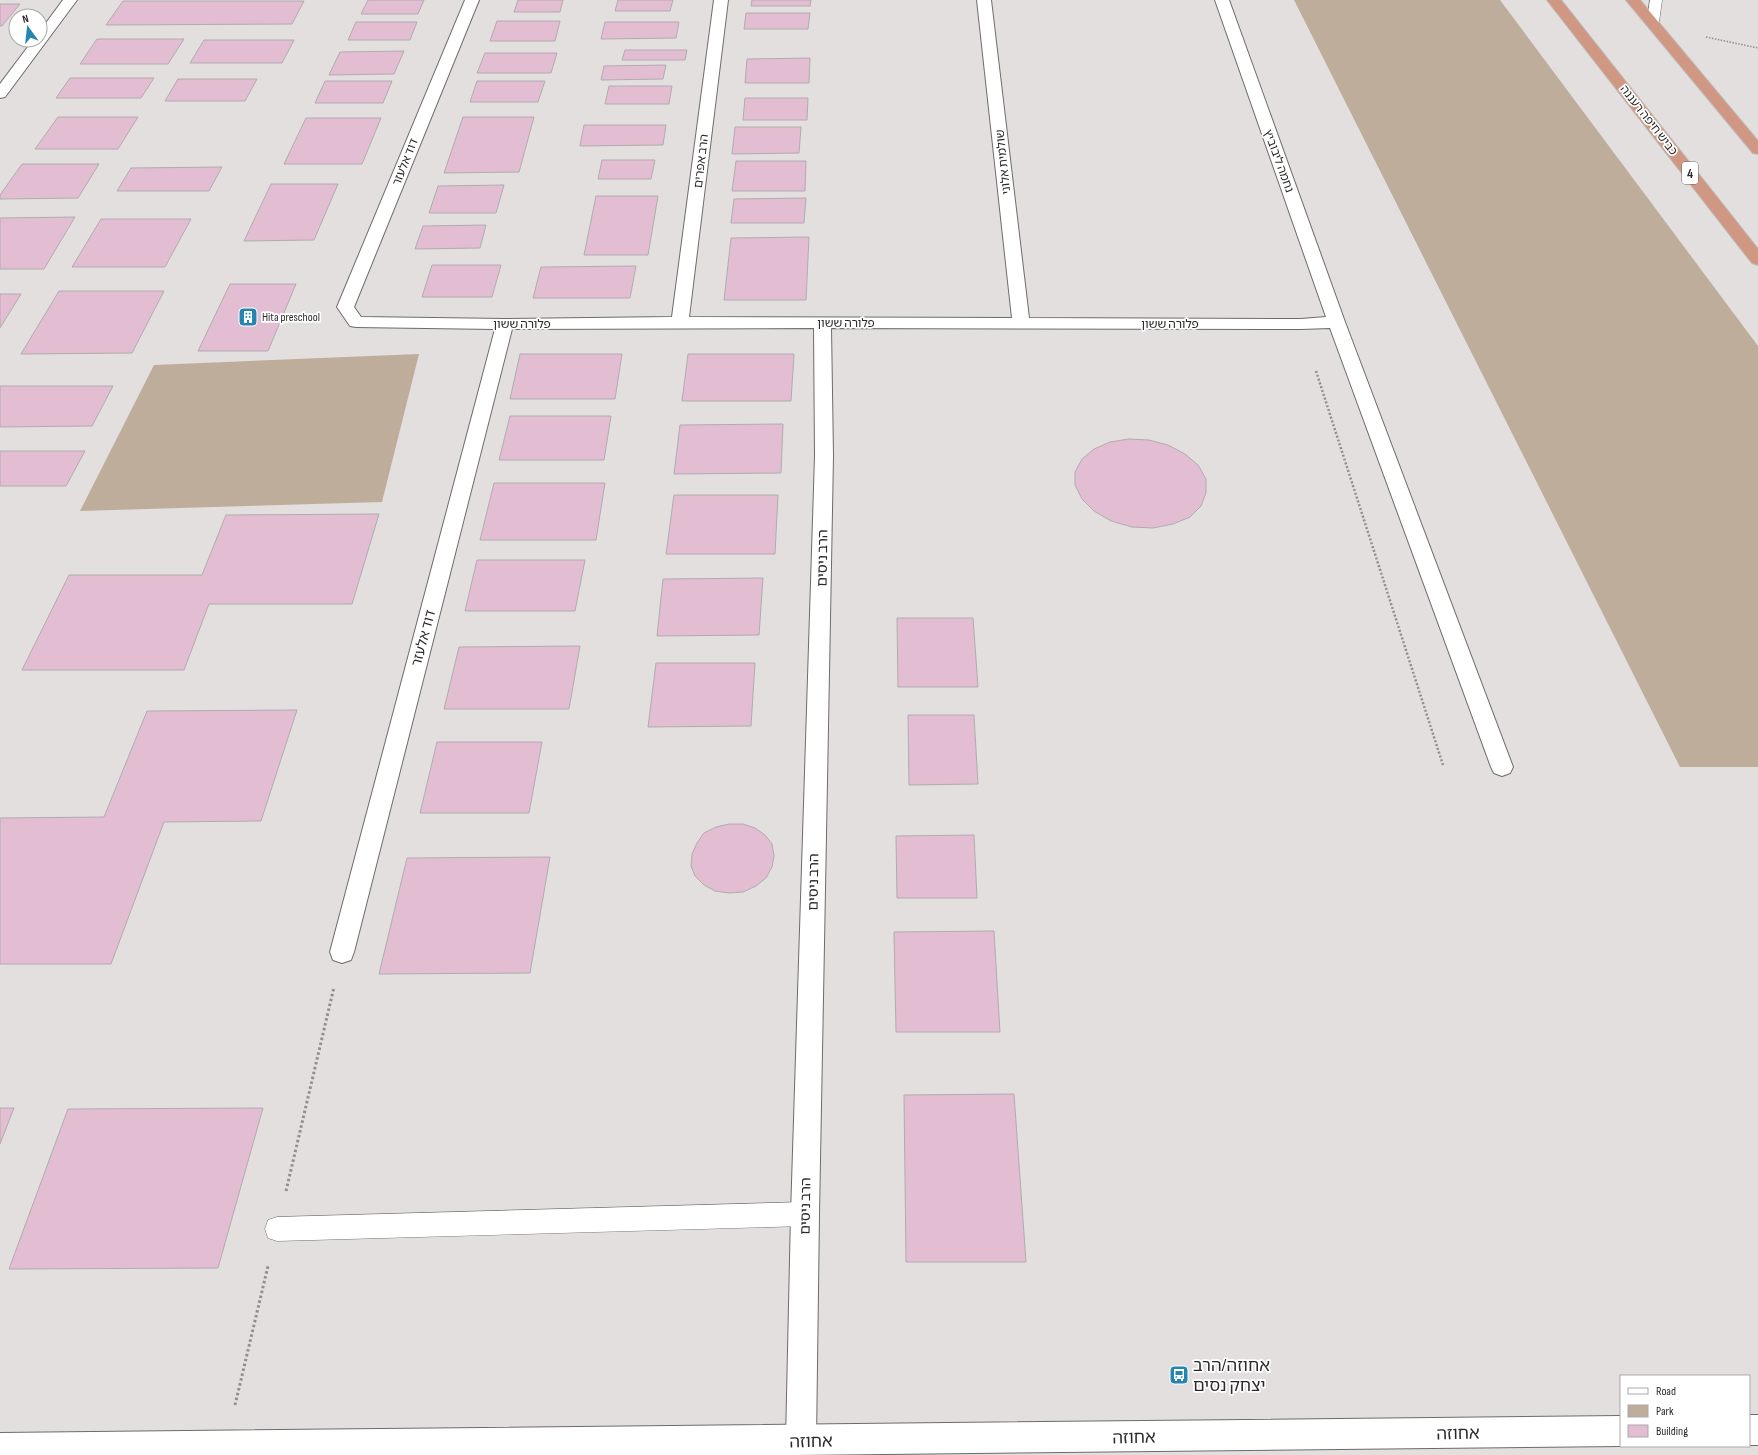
<svg xmlns="http://www.w3.org/2000/svg" width="1758" height="1455" font-family="'Sofia Sans Condensed','Noto Sans Hebrew',sans-serif">
<rect width="100%" height="100%" fill="#e3dfdf"/>
<path fill="#bead9b" d="M1294 0H1500L1758 346V767H1680Z
M419 354 382 502 80 511 154 365Z"/>
<path fill="#e3bdd1" stroke="#b0acae" d="M368 0H424L418 14H361Z
M518 0H563L560 12H514Z
M618 0H673L670 11H615Z
M752 0H811L810 6H751Z
M123 1H304L292 24 106 25Z
M0 4H20L2 26H0Z
M746 13H810L808 29H744Z
M497 21H560L555 41H490Z
M356 22H417L410 40H348Z
M605 22H679L676 38 601 39Z
M97 39H184L168 64H80Z
M204 40H294L282 63H190Z
M625 50H687L685 60H622Z
M404 51 394 74 329 75 340 52Z
M485 53H557L551 73H477Z
M810 58 809 83H745L747 59Z
M666 65 663 79 601 80 604 66Z
M70 78H154L141 98H56Z
M178 79H257L245 101H165Z
M325 81H392L383 103H315Z
M477 81H545L538 102H470Z
M609 86H672L669 104H605Z
M745 98H808L807 120H743Z
M58 117H138L118 149H35Z
M463 117H534L519 172 444 173Z
M306 118H381L362 164H284Z
M584 125H666L663 145 580 146Z
M735 127H801L799 153 732 154Z
M602 160H655L651 179H598Z
M736 161H806L805 191H732Z
M22 164H99L78 198 0 199V195Z
M222 167 209 191H117L131 168Z
M271 184H338L314 240 244 241Z
M504 185 496 213H429L438 186Z
M596 196H658L648 255H584Z
M806 198 804 223H731L734 199Z
M75 217 44 269H0V218Z
M101 219H191L165 267H72Z
M486 225 480 248 415 249 423 226Z
M809 237 806 300H724L731 238Z
M432 265H501L492 297H422Z
M636 266 630 298H533L541 267Z
M230 284H296L268 351H198Z
M59 291H164L132 353 21 354Z
M0 294H21L0 328Z
M520 354H622L615 399H510Z
M688 354H794L791 401H682Z
M0 386H113L92 426 0 427Z
M510 416H611L604 460H499Z
M783 424 781 473 674 474 680 425Z
M1129 439 1149 440 1168 445 1185 454 1198 465 1206 479V493L1201 506 1190 517 1173 524 1153 528 1132 527 1111 521 1094 511 1082 499 1075 485V472L1082 459 1094 449 1110 442Z
M0 451H85L66 486H0Z
M494 483H605L596 540H480Z
M674 495H778L775 554H666Z
M379 514 352 604H209L184 670H22L69 575H202L226 515Z
M477 560H585L575 611H465Z
M763 578 759 635 657 636 663 579Z
M897 618H973L978 687H898Z
M580 646 569 709H444L459 647Z
M656 663H755L751 726 648 727Z
M297 710 261 821 164 822 111 964H0V818L104 817 147 711Z
M908 715H974L978 784 909 785Z
M437 742H542L529 813H420Z
M729 824H743L755 828 765 835 772 844 774 856 772 867 766 878 756 886 743 892 729 893 715 891 704 885 695 876 691 866 692 854 697 843 704 833 716 827Z
M974 835 977 898H897L896 836Z
M550 857 530 973 379 974 407 858Z
M994 931 1000 1032H896L894 932Z
M1014 1094 1026 1262H906L904 1095Z
M0 1108H14L0 1144Z
M263 1108 218 1268 9 1269 68 1109Z"/>
<g fill="none" stroke-linecap="round" stroke-linejoin="round">
<g stroke="#6e6b6b" stroke-width="1">
<path id="service" d="M1650 0H1662L1659 22 1657 24H1649L1647 22Z
M805 1202 814 1205 817 1214 814 1223 805 1226 277 1241 268 1238 265 1229 268 1220 277 1217Z"/>
</g>
<g stroke="#6e6b6b" stroke-width="2">
<path id="minor" d="M465 0H479L354 307 361 317 505 319 672 317 714 0H728L689 317 1012 318 977 0H991L1029 318 1301 319 1326 317 1215 0H1229L1345 322 1513 767 1510 773 1502 776 1494 773 1491 767 1330 328 1301 329 831 328 833 456 819 1214 816 1441 812 1452C803 1455 799 1455 790 1452L786 1441 791 1214 815 456 814 328 512 329 354 952 351 960 342 963 333 960 330 952 495 329 356 327 350 326 337 307Z"/>
</g>
<g stroke="#6e6b6b" stroke-width="2">
<path id="tertiary" d="M63 0H77L5 97 0 98V84L33 40H40V31Z"/>
</g>
<g stroke="#6e6b6b" stroke-width="2">
<path id="secondary" d="M1749 1415H1758V1445H1749Z
M1621 1416V1446L796 1455H0V1433Z"/>
</g>
<g stroke="#bbb" stroke-width="2">
<path id="trunk" d="M1547 0H1561L1758 249V265L1752 263Z
M1626 0H1640L1758 141V154L1753 153Z"/>
</g>
<path stroke="#918e8e" stroke-width="1.5" stroke-dasharray="1.5 1.5" stroke-linecap="butt" d="M1706 37 1758 48"/>
<path stroke="#918e8e" stroke-width="2.5" stroke-dasharray="2 2" stroke-linecap="butt" d="M1316 371 1443 765"/>
<path stroke="#918e8e" stroke-width="3" stroke-dasharray="2.5 2.5" stroke-linecap="butt" d="M286 1191 334 987
M235 1405 268 1266"/>
<use href="#service" fill="#fff" fill-rule="evenodd"/>
<use href="#minor" fill="#fff" fill-rule="evenodd"/>
<use href="#tertiary" fill="#fff" fill-rule="evenodd"/>
<use href="#secondary" fill="#fff" fill-rule="evenodd"/>
<use href="#trunk" fill="#d09883" fill-rule="evenodd"/>
</g>
<defs>
<g id="building-square" transform="scale(1)"><rect x="-9" y="-9" width="18" height="18" rx="4" fill="#2684b0" stroke="#fff"/><path d="M-4-6H4V6H1V3H-1V6H-4ZM-2.5-4.3h1.7v1.8h-1.7ZM.8-4.3h1.7v1.8H.8ZM-2.5-1h1.7V.8h-1.7ZM.8-1h1.7V.8H.8Z" fill="#fff"/></g>
<g id="bus-square" transform="scale(1)"><rect x="-9" y="-9" width="18" height="18" rx="4" fill="#2684b0" stroke="#fff"/><path d="M-5-6H5V4H4V6H2V4H-2V6H-4V4H-5ZM-3.5-4V0h7V-4ZM-3.5 1.2v1.5H-2V1.2ZM2 1.2v1.5H3.5V1.2Z" fill="#fff"/></g>
</defs>
<g fill-rule="evenodd">
<use href="#building-square" x="248" y="317"/>
<use href="#bus-square" x="1179" y="1375"/>
</g>
<g text-anchor="middle" stroke-width="3.5" stroke-linejoin="round" paint-order="stroke">
<g font-size="12" fill="#2b2929" stroke="#fff">
<text transform="translate(1649 120) rotate(52)" y="4">כביש חיפה רעננה</text>
<text transform="translate(701 161) rotate(-83)" y="4">הרב אפרים</text>
<text transform="translate(1279 161) rotate(70)" y="4">נחמה ליבוביץ</text>
<text transform="translate(405 162) rotate(-68)" y="4">דוד אלעזר</text>
<text transform="translate(1003 162) rotate(-96)" y="4">שולמית אלוני</text>
<text x="846" y="327">פלורה ששון</text>
<text x="522" y="328">פלורה ששון</text>
<text x="1170" y="328">פלורה ששון</text>
</g>
<g font-size="12" fill="#2b2929" stroke="#fff" text-anchor="start">
<text x="262" y="321">Hita preschool</text>
</g>
<rect fill="#fff" stroke="#6b6969" stroke-width="1" x="1682" y="162" width="16" height="22" rx="3"/>
<g font-size="13" font-weight="bold" fill="#2b2929">
<text x="1690" y="178">4</text>
</g>
<g font-size="14" fill="#2b2929" stroke="#fff">
<text transform="translate(822 558) rotate(-89)" y="5">הרב ניסים</text>
<text transform="translate(423 638) rotate(-75)" y="5">דוד אלעזר</text>
<text transform="translate(813 882) rotate(-89)" y="5">הרב ניסים</text>
<text transform="translate(805 1206) rotate(-89)" y="5">הרב ניסים</text>
</g>
<g font-size="17" fill="#2b2929" stroke="#fff" text-anchor="start">
<text x="1193" y="1371">אחוזה/הרב<tspan x="1193" dy="20">יצחק נסים</tspan></text>
</g>
<g font-size="17" fill="#2b2929" stroke="#fff">
<text transform="translate(1458 1433) rotate(-1)" y="6">אחוזה</text>
<text transform="translate(1134 1437) rotate(-1)" y="6">אחוזה</text>
<text transform="translate(811 1441) rotate(-1)" y="6">אחוזה</text>
</g>
</g>
<rect x="1620" y="1375" width="130" height="72" fill="#ffffff" stroke="#aaa9a9"/>
<rect x="1628" y="1388" width="20" height="6" fill="#ffffff" stroke="#aaa9a9"/>
<text x="1656" y="1395" font-size="12" fill="#2b2929">Road</text>
<rect x="1628" y="1405" width="20" height="12" fill="#bead9b" stroke="#aaa9a9"/>
<text x="1656" y="1415" font-size="12" fill="#2b2929">Park</text>
<rect x="1628" y="1425" width="20" height="12" fill="#e3bdd1" stroke="#aaa9a9"/>
<text x="1656" y="1435" font-size="12" fill="#2b2929">Building</text>
<g transform="translate(28 28) rotate(345)"><circle r="19" fill="#ffffff" stroke="#aaa9a9"/>
<path d="M0-3L7 15L0 10L-7 15Z" fill="#2684b0"/>
<text y="-6" font-size="11" font-weight="bold" text-anchor="middle" fill="#2b2929">N</text>
</g>
</svg>
